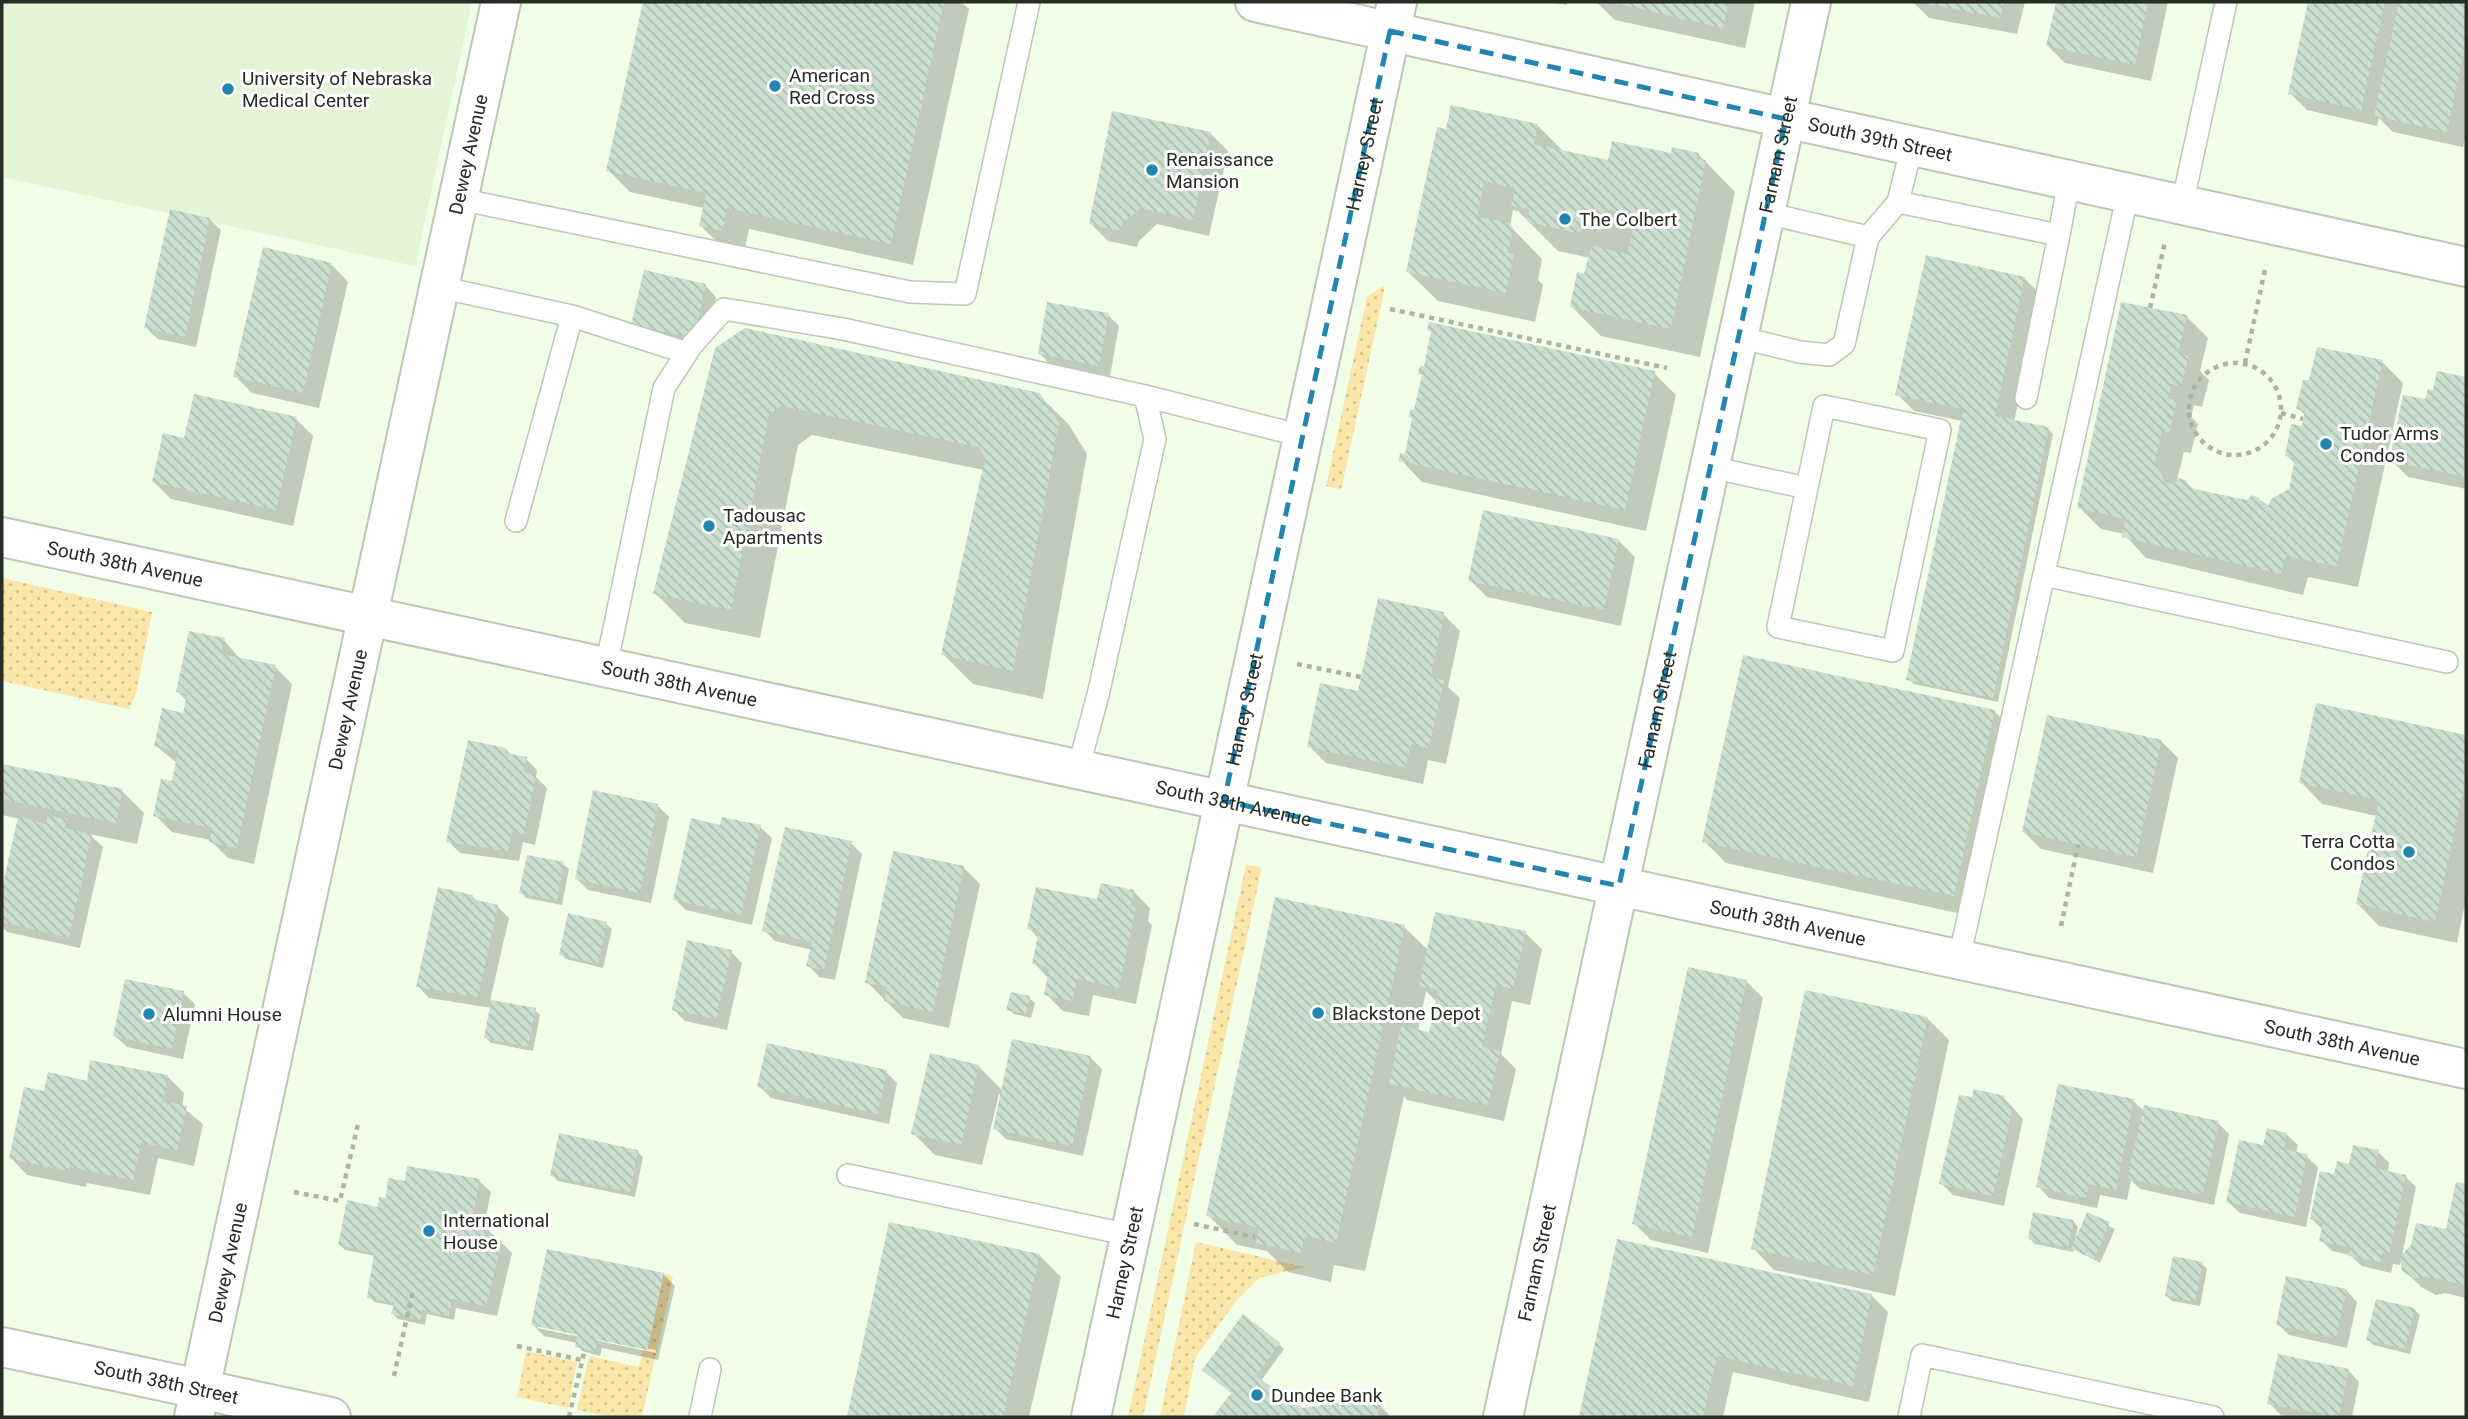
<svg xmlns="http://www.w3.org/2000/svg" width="2468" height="1419" font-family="Roboto,sans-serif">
<defs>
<pattern id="grass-dots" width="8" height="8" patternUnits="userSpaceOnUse" patternTransform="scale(1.75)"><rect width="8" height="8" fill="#fae6a9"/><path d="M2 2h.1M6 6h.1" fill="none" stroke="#d6c591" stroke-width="1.8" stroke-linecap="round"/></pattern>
<pattern id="building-back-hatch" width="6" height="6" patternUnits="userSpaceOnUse" patternTransform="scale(1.75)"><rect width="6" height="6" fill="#cadfce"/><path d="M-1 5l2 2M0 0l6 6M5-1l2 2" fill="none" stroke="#aec0b1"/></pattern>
</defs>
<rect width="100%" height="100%" fill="#f1fee8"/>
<path fill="#e3f4d7" d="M2 2H472L415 266 2 177Z"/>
<path fill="url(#grass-dots)" d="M1383 286 1385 287 1341 490 1326 486 1367 297Z
M2 578 152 612 136 694 129 709 2 681Z
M1246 865 1262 867 1143 1417H1128Z
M1196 1242 1304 1267 1259 1278 1237 1300 1195 1358 1184 1417H1160Z
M664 1273 673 1277 642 1417H612L577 1410 589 1356 639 1367 643 1349H648Z
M526 1351 577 1362 568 1408 517 1397Z"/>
<path fill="#0003" fill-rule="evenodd" d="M645 2H961L969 9 913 265 749 229 744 252 723 248 701 226 704 208 630 192 608 170Z
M1549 2H1567V5Z
M1596 2H1755L1745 48 1615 20Z
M1913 2H2025L2017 34 1929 18Z
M2057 2H2168L2151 81 2065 63 2048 46Z
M2310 2H2466V134L2463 147 2393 132 2379 118 2377 126 2307 110 2290 93Z
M1113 113 1211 134 1228 151 1209 236 1157 224 1139 241 1137 247 1108 241 1091 224Z
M1538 126 1564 152 1609 162 1698 154 1735 192 1700 357 1601 336 1572 307 1586 276 1590 258 1558 251 1518 211 1513 210 1510 226 1542 259 1538 280 1543 285 1535 322 1438 301 1408 272 1447 131Z
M209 219 221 230 196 347 158 339 146 328Z
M332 265 348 282 319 408 252 393 235 376Z
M2024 278 2041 295 2014 422 2048 429 2053 434 1998 702 1914 684 1908 679 1962 421 1914 411 1897 394Z
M705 285 716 297 705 348 644 336 633 324Z
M1108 315 1119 326 1110 376 1051 365 1040 354Z
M2186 316 2208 338 2200 371 2209 380 2202 407 2194 405 2191 417 2198 424 2191 453 2184 452 2177 480 2185 481 2195 491 2247 502 2258 499 2271 507 2290 490 2296 464 2287 456 2303 428 2306 416 2298 408 2382 362 2403 383 2358 587 2308 577 2303 595 2146 558 2124 534 2101 529 2079 507Z
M745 330 1039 395 1069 425 1087 454 1043 699 973 684 943 654 984 470 812 435 798 445 760 638 685 623 655 593Z
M1429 330 1654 373 1676 395 1646 531 1422 482 1401 460 1406 456 1414 420 1411 417 1415 412 1424 377 1420 373 1425 369 1433 333Z
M2439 373 2466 379V489L2408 477 2391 460 2435 392Z
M296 419 313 436 293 526 171 499 154 482 185 440Z
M1618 540 1635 557 1621 626 1487 597 1470 580Z
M1443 614 1460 631 1448 687 1460 698 1446 764 1428 760 1423 784 1326 763 1309 746 1359 693Z
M224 640 240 659 275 667 292 684 254 864 228 858 210 840 172 832 155 815 173 783 177 763 156 746 184 715 187 701 178 692Z
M2318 705 2466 737V898L2457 943 2379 926 2358 904 2377 816 2322 804 2301 782Z
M1994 711 2016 733 1976 917 1726 863 1704 841Z
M2161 741 2178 758 2153 873 2041 849 2024 832Z
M506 749 512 756 526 759 537 770 536 777 547 788 535 845 523 842 519 861 460 853 448 841Z
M2 765 122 791 144 813 137 844 89 834 103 847 80 948 7 932 2 926V896L20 819 2 815Z
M657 805 669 817 651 903 588 890 577 879Z
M722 827H760L772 838 752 925 686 910 675 899Z
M851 843 862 854 835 980 819 977 808 965 812 950 775 941 764 930Z
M563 864 569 869 562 905 526 898 521 892Z
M963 867 980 884 949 1028 903 1018 867 982Z
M1133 891 1150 908 1148 921 1152 925 1136 1004 1093 995 1089 1016 1063 1011 1046 994 1049 979 1034 963 1039 939 1029 928Z
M472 896 478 902 497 906 509 918 490 1001 535 1010 540 1015 533 1051 491 1043 486 1038 492 1008 429 998 418 986Z
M606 924 612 929 603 968 566 959 561 954Z
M1404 927 1428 950 1525 933 1542 949 1530 1005 1512 1001 1501 1054 1516 1069 1504 1121 1407 1100 1404 1096 1365 1271 1334 1265 1331 1282 1288 1272 1267 1251 1237 1245 1208 1215ZM1426 991 1437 1002 1431 1034 1418 1031Z
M731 952 742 963 727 1030 685 1021 674 1010Z
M1746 981 1763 998 1708 1253 1651 1240 1634 1223Z
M183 993 195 1004 183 1059 127 1047 115 1036Z
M1029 998 1035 1003 1031 1018 1014 1014 1008 1009Z
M1927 1018 1949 1040 1895 1296 1774 1270 1753 1248Z
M1091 1058 1102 1069 1083 1156 1006 1139 995 1128 1002 1095 999 1094 982 1165 935 1155 913 1133 978 1066 1003 1091Z
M886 1072 897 1083 889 1124 771 1098 759 1086Z
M167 1076 184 1093 182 1107 203 1124 194 1166 158 1158 150 1195 87 1183 86 1187 27 1175 11 1158 45 1093Z
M2004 1098 2023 1119 2004 1206 1953 1195 1941 1183 1973 1099Z
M2133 1101 2144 1111 2218 1123 2229 1134 2214 1205 2140 1189 2131 1180 2127 1200 2100 1195 2097 1208 2049 1198 2038 1186Z
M2286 1134 2298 1145 2296 1154 2306 1156 2318 1167 2306 1227 2240 1213 2228 1202 2265 1147Z
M637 1151 643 1157 635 1197 558 1181 552 1175Z
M2378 1152 2389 1163 2388 1172 2405 1176 2416 1187 2402 1256 2447 1231 2457 1184 2466 1186V1298L2445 1293 2436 1295 2421 1287 2404 1270 2402 1257 2400 1265 2393 1264 2391 1273 2362 1266 2350 1255 2332 1251 2321 1240 2323 1230 2312 1219 2335 1176Z
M479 1181 491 1192 484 1226 512 1253 497 1316 456 1308 454 1320 427 1314 425 1325 398 1319 393 1314 395 1306 375 1302 369 1297 375 1256 345 1250 340 1245 406 1183Z
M2088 1215 2115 1229 2100 1263 2074 1249 2073 1252 2035 1244 2029 1238 2073 1221 2078 1227 2075 1240Z
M890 1224 1039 1255 1061 1277 1029 1417H849Z
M1618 1241 1871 1295 1888 1312 1869 1402 1733 1372 1723 1417H1581Z
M549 1251 664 1275 675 1286 658 1360 602 1348 600 1356 582 1351 577 1343 544 1336 533 1325ZM537 1325 656 1350V1353L537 1328Z
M2202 1264 2207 1269 2200 1306 2172 1301 2167 1296Z
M2346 1290 2357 1302 2347 1348 2289 1335 2278 1324Z
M2414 1309 2420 1315 2410 1354 2373 1345 2368 1339Z
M1279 1344 1284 1349 1261 1381 1302 1410 1374 1399 1391 1417H1221L1218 1414Z
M2348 1370 2359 1382 2352 1417H2294L2281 1415 2269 1403Z"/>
<path fill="url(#building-back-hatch)" d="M643 2H944L891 244 727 208 722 231 699 226 706 193 606 171Z
M1610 2H1729L1723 28Z
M1917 2H2004L2000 18Z
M2056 2H2148L2135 65 2046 46Z
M2308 2H2385L2361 110 2288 94Z
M2399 2H2466V42L2447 132 2374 116Z
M1451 105 1538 124 1534 144 1608 160 1612 141 1671 153 1672 147 1699 153 1698 159 1706 160 1671 329 1570 307 1577 272 1584 274 1590 250 1593 246 1627 254 1636 216 1606 209 1601 232 1584 228 1577 233 1527 222 1529 209 1511 206 1515 188 1484 181 1477 217 1510 223 1513 228 1508 253 1514 254 1506 293 1406 272 1437 127 1446 129Z
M1112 111 1211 132 1193 220 1140 208 1122 224 1121 231 1089 224Z
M170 209 210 218 185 337 144 328Z
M263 247 332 263 303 393 233 377Z
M1926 255 2025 277 1995 416 2049 427 1993 698 1906 680 1963 409 1895 395Z
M644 270 706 284 694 338 631 325Z
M1047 302 1109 313 1099 366 1038 354Z
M2121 302 2187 315 2178 354 2189 356 2181 386 2172 384 2168 398 2177 401 2169 432 2162 431 2155 462 2165 482 2172 484 2179 478 2186 480 2189 488 2247 500 2252 495 2259 498 2263 505H2269L2271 499 2289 489 2295 458 2285 456 2291 424 2302 426 2305 411 2296 409 2303 380H2309L2317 347 2383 360 2337 566 2286 556 2281 574 2122 537 2125 519 2077 508Z
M1429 322 1655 371 1625 510 1399 461 1400 453 1405 454 1412 418 1409 417 1410 409 1414 410 1422 375 1418 374 1420 366H1424L1431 331 1427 330Z
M745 328 1040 393 1059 423 1013 671 941 655 985 458 979 447 781 406 769 415 731 610 653 594 715 348Z
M2437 371 2466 377V477L2389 461 2403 395 2425 399 2428 389 2433 390Z
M194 394 297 417 276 510 152 482 163 433 184 438Z
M1483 510 1619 539 1604 610 1468 581Z
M1378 598 1444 612 1431 677 1444 680 1429 748 1411 744 1406 768 1307 747 1320 683 1358 691Z
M189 631 225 638 221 654 276 665 237 848 209 842 212 828 153 816 161 779 172 781 178 751 154 746 162 708 183 713 187 694 176 692Z
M1743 655 1995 710 1954 896 1702 842Z
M2316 703 2466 735V778L2435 922 2356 904 2379 800 2299 783Z
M2047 715 2162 740 2136 857 2022 832Z
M468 740 506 748 505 753 527 757 524 772 536 775 524 834 512 832 508 851 446 842Z
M2 764 123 789 116 823 2 799Z
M593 790 658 804 640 893 575 879Z
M48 815 67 819 65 828 92 834 69 938 2 922V888L18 817 46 824Z
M722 817 761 825 741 915 673 900 691 818 720 825Z
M785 827 852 841 824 970 806 966 812 942 762 931Z
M893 851 964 866 933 1012 884 1001 887 987 865 983Z
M527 855 564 862 557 901 519 893Z
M1101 883 1134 890 1131 906 1136 907 1119 988 1077 979 1072 1001 1044 995 1049 968 1032 964 1039 931 1027 929 1036 887 1097 899Z
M438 887 473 895 472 899 498 905 478 997 416 987Z
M1275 897 1405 925 1336 1243 1305 1236 1301 1253 1256 1243 1259 1228 1206 1216Z
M1435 912 1526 931 1513 989 1496 985 1482 1047 1500 1051 1488 1105 1389 1084 1401 1026 1429 1032 1438 990 1419 986Z
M568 913 607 922 598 964 559 955Z
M687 940 732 950 716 1019 672 1010Z
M1688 967 1747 980 1692 1237 1632 1224Z
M125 979 184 991 172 1049 113 1036Z
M1805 990 1928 1017 1873 1275 1751 1249Z
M1011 992 1030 996 1026 1014 1006 1010Z
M491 1000 536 1008 528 1047 484 1038Z
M1012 1039 1091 1056 1072 1146 993 1129Z
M767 1043 887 1070 878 1114 757 1087Z
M930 1053 979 1065 961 1145 911 1134Z
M90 1060 168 1075 163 1101 187 1106 177 1150 141 1143 133 1180 70 1167 69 1171 9 1159 24 1087 44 1091 48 1072 87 1081Z
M2058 1084 2134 1099 2116 1190 2089 1184 2086 1198 2036 1187Z
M1974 1089 2005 1096 2003 1104 2013 1106 1993 1196 1939 1184 1959 1095 1972 1097Z
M2144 1105 2219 1121 2203 1195 2127 1178Z
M2267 1128 2287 1133 2284 1149 2307 1154 2295 1217 2226 1202 2239 1140 2263 1145Z
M559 1133 638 1150 630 1192 550 1176Z
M2353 1145 2379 1150 2375 1168 2406 1175 2389 1255 2382 1253 2380 1262 2349 1256 2350 1247 2319 1241 2323 1222 2310 1219 2320 1171 2334 1174 2337 1161 2349 1164Z
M407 1166 480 1179 472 1223 487 1225 484 1237 502 1241 486 1306 452 1299 449 1316 422 1310 420 1320 391 1314 394 1303 367 1298 374 1253 338 1245 347 1200 378 1207 379 1197 386 1198 388 1178 405 1181Z
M2456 1182 2466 1184V1285L2427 1277 2413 1278 2402 1271 2400 1256 2411 1245 2416 1223 2446 1229Z
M2033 1212 2074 1220 2068 1248 2028 1239Z
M2087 1212 2110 1222 2094 1259 2071 1249Z
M889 1222 1040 1254 1003 1417H847Z
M1617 1239 1872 1294 1853 1386 1717 1356 1703 1417H1579Z
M547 1249 664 1273 647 1350 598 1340 595 1352 575 1347 577 1335 531 1325Z
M2173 1256 2203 1262 2195 1302 2165 1296Z
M2286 1276 2347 1289 2336 1338 2276 1325Z
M2376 1299 2415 1308 2405 1349 2366 1340Z
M1243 1314 1280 1343 1256 1376 1303 1408 1375 1397 1379 1417H1220L1215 1414 1231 1393 1202 1370Z
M2278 1354 2349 1369 2339 1417 2267 1404Z"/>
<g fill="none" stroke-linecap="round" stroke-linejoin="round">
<g stroke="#bcc8b3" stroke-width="24">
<path id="lane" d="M459 199 910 292 965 294 1029 2
M1898 202 2059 235 2069 180
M2182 205 2226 2
M1766 213 1868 237
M439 287 572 316
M1738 337 1800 352 1829 355 1844 344 1868 237 1898 202 1912 146
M1145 396 1302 436
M2026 398 2059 235
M1710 467 1807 488 1824 406 1940 430 1893 651 1778 627 1807 488
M516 521 572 316 687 353
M2044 575 2447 662
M606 667 664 388 692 345 724 309 843 329 1145 396 1155 439 1098 695 1078 769
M1959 959 2128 193
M848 1175 1130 1235
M700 1417 710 1369
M1909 1417 1922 1355 2213 1417"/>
</g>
<g stroke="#bcc8b3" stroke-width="42">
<g id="street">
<path id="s1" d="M1255 2 2466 267"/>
<path id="s2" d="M2 537 2466 1069"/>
<path id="s3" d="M2 1347 331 1417"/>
<path id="s4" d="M194 1417 501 2"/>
</g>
</g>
<g stroke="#bcc8b3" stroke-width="42">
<g id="secondary">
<path id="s5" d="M1091 1417 1397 2"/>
<path id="s6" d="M1503 1417 1811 2"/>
</g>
</g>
<path stroke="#abb5a4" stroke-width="4.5" stroke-dasharray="5 5" stroke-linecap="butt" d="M2150 308 2165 242
M1390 309 1667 368
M2189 409a46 46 0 1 1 92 0a46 46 0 1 1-92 0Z
M2245 363 2266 265
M2281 413 2303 419
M1297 664 1361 677
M2061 926 2078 845
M294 1192 340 1201 358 1124
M1194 1224 1255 1237
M517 1346 582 1360
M394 1376 413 1290
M569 1417 585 1349"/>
<use href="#lane" stroke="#fff" stroke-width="21"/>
<use href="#street" stroke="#fff" stroke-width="38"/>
<use href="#secondary" stroke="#fff" stroke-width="38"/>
</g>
<path fill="none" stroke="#2285af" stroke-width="5" stroke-dasharray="14 9" stroke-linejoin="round" d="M1390 31 1786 119 1619 886 1224 801Z"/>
<g fill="#2285af" stroke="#fff" stroke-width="2.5">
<circle cx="775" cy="86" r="7"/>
<circle cx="228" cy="89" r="7"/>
<circle cx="1152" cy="170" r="7"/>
<circle cx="1565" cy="219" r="7"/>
<circle cx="2326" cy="444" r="7"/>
<circle cx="709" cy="526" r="7"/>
<circle cx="2409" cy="852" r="7"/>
<circle cx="1318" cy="1013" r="7"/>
<circle cx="149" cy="1014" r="7"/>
<circle cx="429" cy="1231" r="7"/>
<circle cx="1257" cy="1395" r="7"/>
</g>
<g text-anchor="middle" stroke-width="6" stroke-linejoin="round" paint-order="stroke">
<g font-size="19" fill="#272c24" stroke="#fff" text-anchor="start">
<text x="789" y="82">American<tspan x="789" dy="22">Red Cross</tspan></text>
<text x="242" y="85">University of Nebraska<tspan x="242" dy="22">Medical Center</tspan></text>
<text x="1166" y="166">Renaissance<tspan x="1166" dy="22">Mansion</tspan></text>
<text x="1579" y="226">The Colbert</text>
<text x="2340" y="440">Tudor Arms<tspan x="2340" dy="22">Condos</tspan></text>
<text x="723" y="522">Tadousac<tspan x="723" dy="22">Apartments</tspan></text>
<text x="2395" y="848" text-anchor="end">Terra Cotta<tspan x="2395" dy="22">Condos</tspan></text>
<text x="1332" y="1020">Blackstone Depot</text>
<text x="163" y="1021">Alumni House</text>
<text x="443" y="1227">International<tspan x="443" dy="22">House</tspan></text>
<text x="1271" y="1402">Dundee Bank</text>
</g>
<g font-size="19" fill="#272c24" stroke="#fff">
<text dy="7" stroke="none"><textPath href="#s1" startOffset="640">South 39th Street</textPath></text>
<text dy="7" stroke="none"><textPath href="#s4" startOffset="1292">Dewey Avenue</textPath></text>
<text dy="7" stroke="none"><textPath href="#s5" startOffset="1292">Harney Street</textPath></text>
<text dy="7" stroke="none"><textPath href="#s6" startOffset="1292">Farnam Street</textPath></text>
<text dy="7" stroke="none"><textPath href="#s2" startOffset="126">South 38th Avenue</textPath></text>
<text dy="7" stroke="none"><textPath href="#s2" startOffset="693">South 38th Avenue</textPath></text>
<text dy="7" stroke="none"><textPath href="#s4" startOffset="724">Dewey Avenue</textPath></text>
<text dy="7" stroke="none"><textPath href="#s5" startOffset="724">Harney Street</textPath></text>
<text dy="7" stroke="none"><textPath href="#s6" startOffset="724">Farnam Street</textPath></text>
<text dy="7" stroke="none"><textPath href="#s2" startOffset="1260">South 38th Avenue</textPath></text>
<text dy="7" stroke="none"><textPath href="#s2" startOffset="1827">South 38th Avenue</textPath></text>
<text dy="7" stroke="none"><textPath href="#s2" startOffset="2394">South 38th Avenue</textPath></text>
<text dy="7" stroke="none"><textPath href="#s4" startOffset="158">Dewey Avenue</textPath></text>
<text dy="7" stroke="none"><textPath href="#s5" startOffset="158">Harney Street</textPath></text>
<text dy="7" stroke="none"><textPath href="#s6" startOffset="158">Farnam Street</textPath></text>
<text dy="7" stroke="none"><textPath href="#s3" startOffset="168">South 38th Street</textPath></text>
</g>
</g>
<rect width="2468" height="1419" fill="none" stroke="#272c24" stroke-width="7"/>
</svg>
